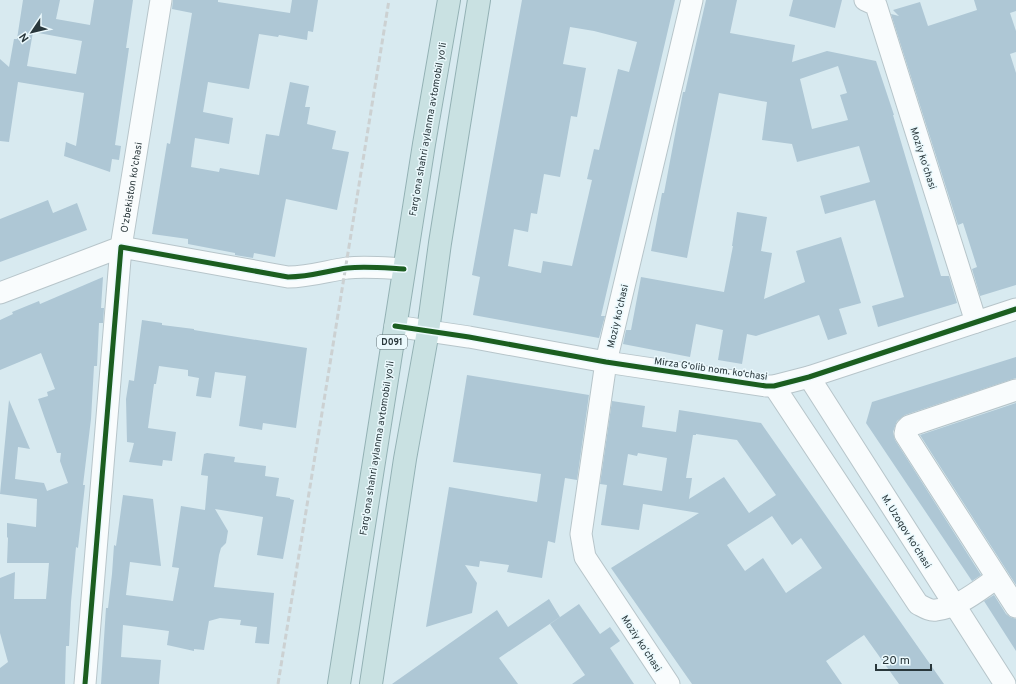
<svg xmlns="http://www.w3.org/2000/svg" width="1016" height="684" font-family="Overpass,sans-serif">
<rect width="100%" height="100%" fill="#d8eaf0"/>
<path fill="#aec7d5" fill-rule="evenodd" d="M23 0H60L56 19 90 25 94 0H133L126 48H129L115 145 121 146 119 160 112 159 110 172 64 156 66 142 76 146 84 93 18 82 9 142 0 141V59L9 67 14 39H17ZM33 32 82 41 76 74 27 66Z
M173 0H218V2L290 13 292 0H318L313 32 308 31 307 40 279 35 278 37 259 34 249 89 208 82 203 112 233 118 229 144 195 138 191 167 219 172 220 168 259 175 266 134 279 136 290 82 309 86 305 107H310L307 124 336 131 332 149 349 152 337 210 286 199 275 257 254 253 253 258 235 255V253L188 244V239L152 234 167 143 170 144 192 13 172 9Z
M522 0H675L601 316H605L599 338 473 315 480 277 472 275ZM570 27 594 31 637 42 629 72 618 69 599 150 594 149 587 179 592 180 572 266 543 261 541 273 508 266 514 229 528 232 531 213 537 214 544 174 560 177 571 116 577 117 586 68 563 64Z
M706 0H737L730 33 795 45 792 62 827 51 876 61 894 115H893L941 276H949L957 303 878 327 872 306 904 297 875 200 825 214 820 196 870 182 859 146 797 162 792 144 762 140 767 102 719 93 687 258 651 251 662 193H664L683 92H685ZM838 66 847 93 840 95 848 120 812 129 800 79Z
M793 0H842L835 28 789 16Z
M974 0H1016V11L1010 13 1016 31V52L1010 54 1016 73V285L980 296 972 269 977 267 963 223 958 225 891 14 899 16 893 10 920 2 928 26 977 10Z
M48 200 53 213 77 203 87 230 0 262V219Z
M737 212 767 217 761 251 772 253 764 299 805 282 796 251 841 237 861 303 839 309 847 334 828 340 819 315 756 336 747 334 742 364 718 360 723 330 696 324 690 357 623 344 626 330H631L641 277 724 292 733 246H732Z
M103 277 101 308H104L103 323H99L97 366H94L91 419 83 485H85L78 548 76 547 71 602 69 646H66L65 684H0V668L8 662 0 633V578L15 572 14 599H46L49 563H7L8 538 7 537V523L36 527 37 499 0 494 9 400 30 449 18 447 15 479 44 483 47 491 68 483 60 461 61 453H57L38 399 48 396 47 392 55 389 41 353 0 370V320L13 314 12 312 39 301 40 304Z
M142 320 162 323V325L194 329V330L307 348 296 428 263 423 262 430 239 426 246 376 215 372 211 398 196 396 199 378 188 376V370L159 366 156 384H154L148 428 176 432 172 461 163 460 162 466 129 462 134 443 127 442 126 399 129 380 134 381Z
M1016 357V378L905 415 897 421 893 432 895 440 981 575 972 581 866 423 872 402Z
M467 375 589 395 577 480 565 478 555 543 548 541 542 578 507 572 509 565 480 561 479 567 465 565 477 583 472 613 426 627 449 487 537 502 541 474 453 462Z
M612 401 645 406 642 427 676 432 679 410 761 423 944 684H899L864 635 826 661 842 684H692L611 568 699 513 643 504 639 530 601 525 607 485 600 484ZM696 434 737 440 776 495 749 513 724 477 689 499 692 478H686L693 435H696ZM638 453 667 458 662 491 623 485 628 454 637 456ZM772 516 792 545 801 538 822 568 786 593 763 558 745 571 727 545Z
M1016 403V585L920 435Z
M207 453 235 457 234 462 266 466 265 476 279 478 276 496 290 498V499L294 500 283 559 257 555 263 517 215 509 228 531 226 543 221 548 219 555 214 587 274 593 269 644 255 643 257 627 240 625 241 620 220 618 209 621 204 650 194 649V651L167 645 169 631 123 625 121 657 161 660 159 684H101L106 608H108L112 574 114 545 116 546 123 495 153 499 161 566 130 562 126 595 173 601 179 568 172 567 181 506 205 510 208 476 201 475 204 454Z
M994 595 1006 614 1010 617 1016 619V651L984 601Z
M549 599 560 617 499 658 518 684H392L497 610 508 627Z
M579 604 600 634 610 627 620 641 610 648 634 684H572L585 675 550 624Z"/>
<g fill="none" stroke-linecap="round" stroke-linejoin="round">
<g stroke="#b7c5ca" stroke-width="23">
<g id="minor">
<path d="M865 0 876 5 976 322"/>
<path id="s1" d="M0 293 121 247 161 0"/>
<path d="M395 326 469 337 606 362 766 386H774L809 377 1016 309"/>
<path d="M809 377 1005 684"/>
<path d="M774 386 918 604C924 607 929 611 936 610 958 608 979 590 997 578"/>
<path d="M1016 390 909 426 906 429 905 434 1016 607"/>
<path d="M85 684 121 247 288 277C309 277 327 271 347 268 366 266 385 268 404 269"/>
<path d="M669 684 585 557 581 534 606 362 692 0"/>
</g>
</g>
<g stroke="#93b1b4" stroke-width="24">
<path id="highway" d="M339 684 424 144 449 0
M371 684 405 459 428 331 440 243 479 0"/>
</g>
<use href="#minor" stroke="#f9fcfd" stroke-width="21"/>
<use href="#highway" stroke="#c9e1e2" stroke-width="22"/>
<path stroke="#ccd1d2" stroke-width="3" stroke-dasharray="6 3" stroke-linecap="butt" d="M278 684 389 0"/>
<g stroke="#ebf9fd" stroke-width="8">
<path id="cycleway" d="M395 326 469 337 606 362 766 386H774L809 377 1016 309
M85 684 121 247 288 277C309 277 327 271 347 268 366 266 385 268 404 269"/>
</g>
<use href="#cycleway" stroke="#1b5e20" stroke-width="5"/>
</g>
<g text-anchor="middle" stroke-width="3" stroke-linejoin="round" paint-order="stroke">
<rect fill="#ebf9fd" stroke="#637175" stroke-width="1" x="377" y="335" width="30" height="14" rx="3"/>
<g font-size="9" font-weight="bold" fill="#29373b">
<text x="392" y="345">D091</text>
</g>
<g font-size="10" fill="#29373b" stroke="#ebf9fd">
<text transform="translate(427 129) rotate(-80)" y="4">Fargʻona shahri aylanma avtomobil yoʻli</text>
<text transform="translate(924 158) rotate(72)" y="4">Moziy koʻchasi</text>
<text dy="4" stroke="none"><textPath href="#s1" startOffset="190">O'zbekiston ko'chasi</textPath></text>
<text transform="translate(617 316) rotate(-77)" y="4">Moziy koʻchasi</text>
<text transform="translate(711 368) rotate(8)" y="4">Mirza G‘olib nom. ko‘chasi</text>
<text transform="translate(376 448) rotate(-81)" y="4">Fargʻona shahri aylanma avtomobil yoʻli</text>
<text transform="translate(907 531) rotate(58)" y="4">M. Uzoqov koʻchasi</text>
<text transform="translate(642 643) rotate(57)" y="4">Moziy koʻchasi</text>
</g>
</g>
<g transform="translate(32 32) rotate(235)" stroke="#ebf9fd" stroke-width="3" paint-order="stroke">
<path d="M0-3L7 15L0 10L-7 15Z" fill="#29373b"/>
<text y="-6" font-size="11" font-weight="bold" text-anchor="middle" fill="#29373b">N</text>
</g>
<path d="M876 664v6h55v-6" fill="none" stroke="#29373b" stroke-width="2"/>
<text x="882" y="664" font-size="12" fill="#29373b" stroke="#ebf9fd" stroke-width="3" paint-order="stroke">20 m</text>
</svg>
